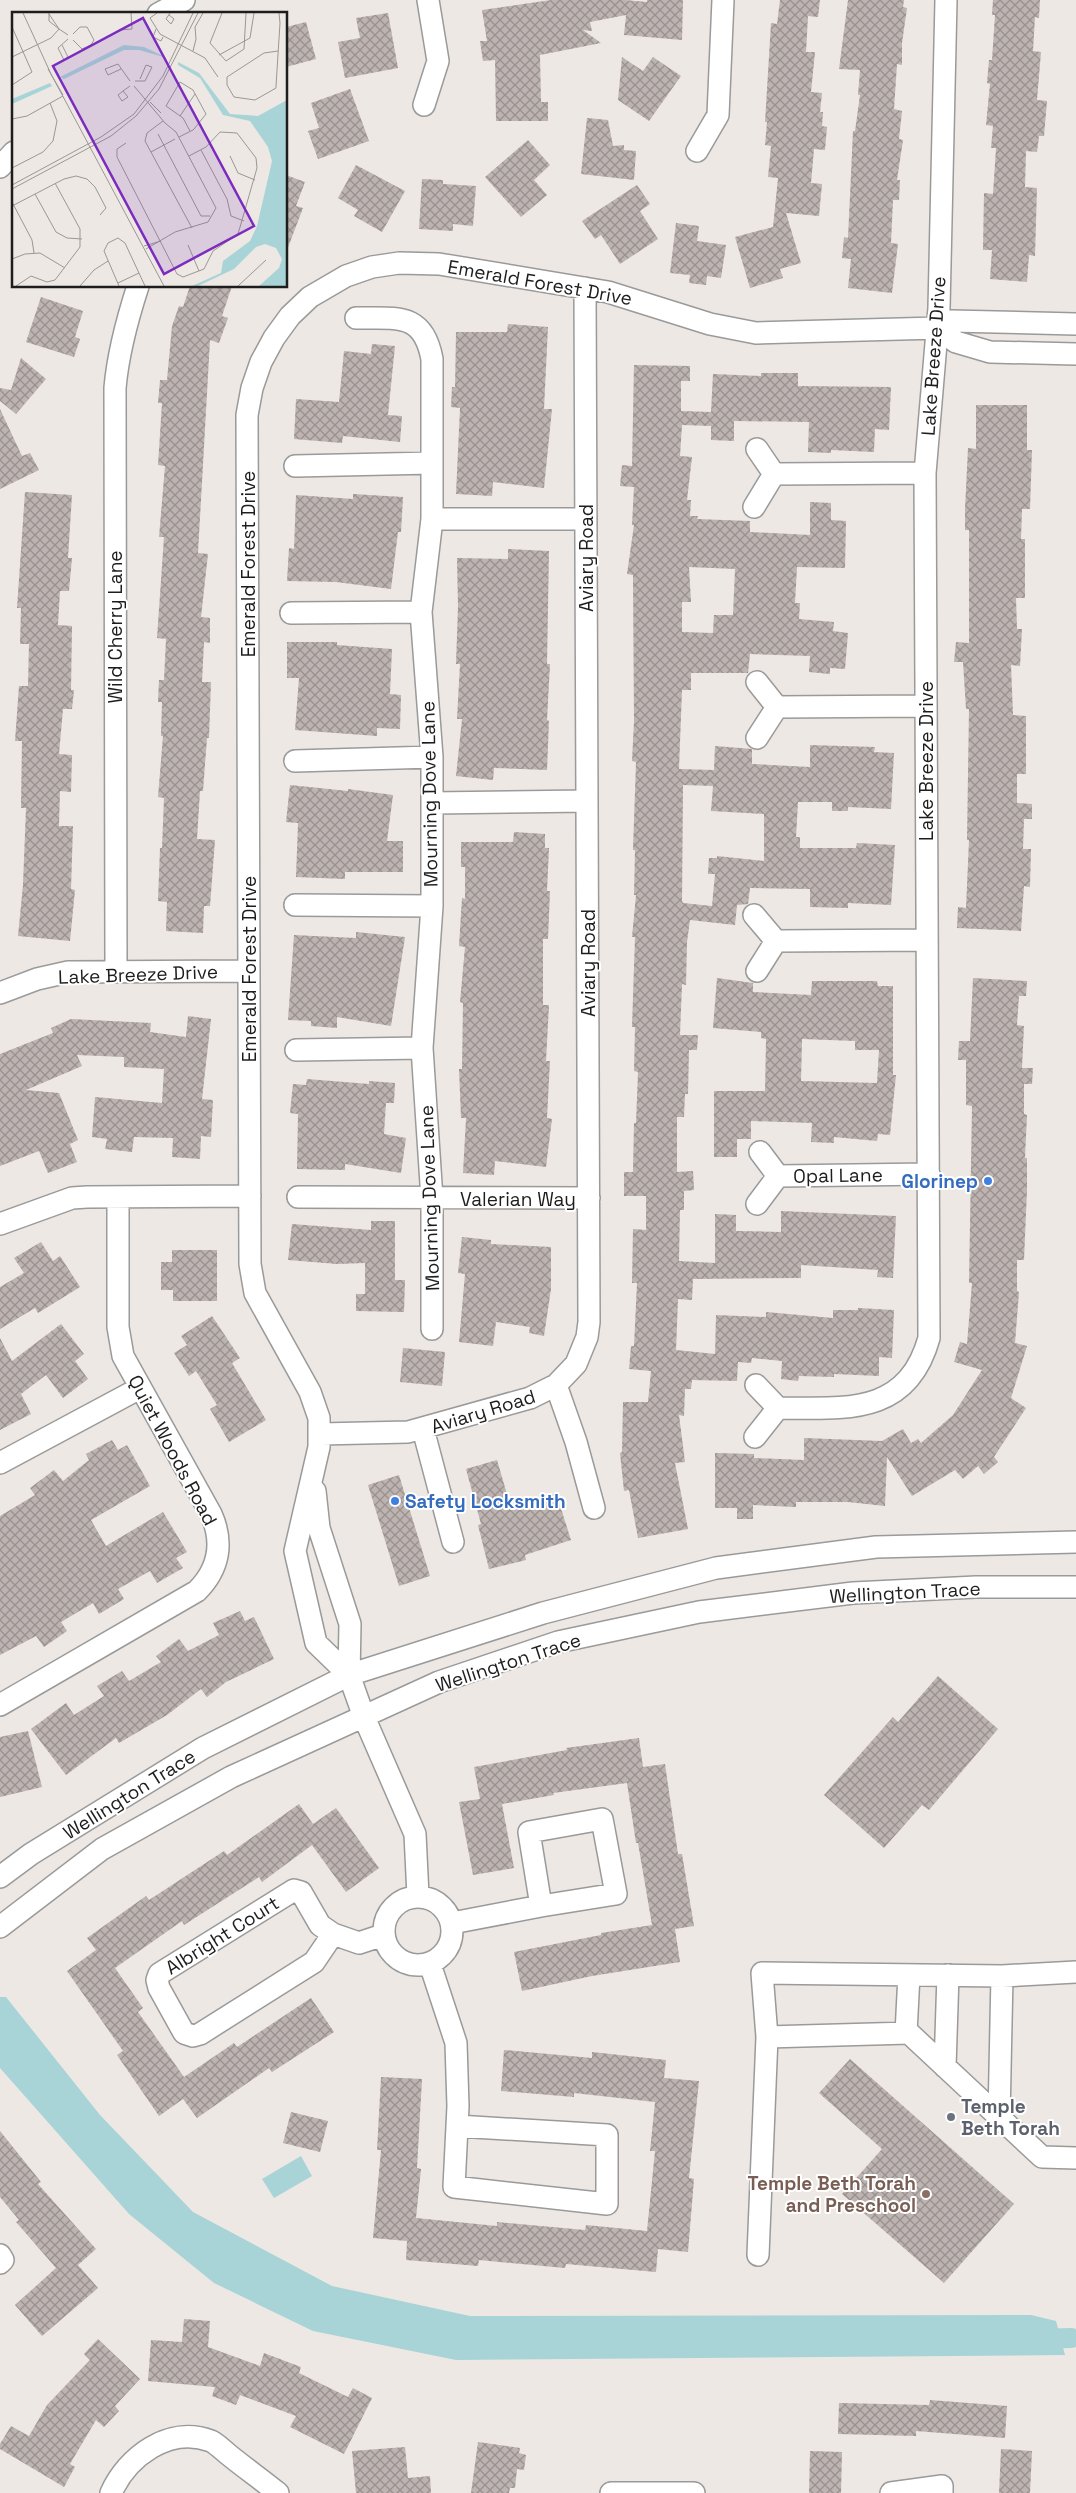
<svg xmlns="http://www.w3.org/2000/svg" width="1076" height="2493" font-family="'Space Grotesk',sans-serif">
<defs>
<pattern id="building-cross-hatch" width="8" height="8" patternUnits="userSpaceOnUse" patternTransform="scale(1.25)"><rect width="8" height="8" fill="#bdb3b0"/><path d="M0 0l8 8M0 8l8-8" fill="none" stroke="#99918f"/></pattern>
</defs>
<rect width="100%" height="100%" fill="#ede8e3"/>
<path fill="#a8d4d7" d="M0 1997H6L100 2115 193 2212 332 2286 470 2316 1031 2315 1056 2321 1065 2355 456 2360 313 2331 214 2283 129 2214 0 2068Z
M301 2156 312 2176 274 2198 262 2179Z"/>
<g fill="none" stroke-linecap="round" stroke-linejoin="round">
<path stroke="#a8d4d7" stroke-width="20" d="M1036 2339 1071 2338"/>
</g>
<path fill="url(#building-cross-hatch)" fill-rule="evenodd" d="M551 0H625L647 2V0H683L682 40 624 35 626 15 590 22 592 31 583 30 601 43 540 55 541 102H548V121H496L495 60 483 61 480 41H487L482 10Z
M780 0H820L818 17 808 16 806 52H815L811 92 822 93 820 112H823L822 126 827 127 825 150 814 149 811 183 822 184 819 216 786 213 801 263 780 269 783 278 750 288 735 237 773 227 778 178 768 177 771 146 765 145 767 122H765L771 23 777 24Z
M848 0H904L903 7 907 8 902 43V65L897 64 894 109 902 111 899 139 903 140 897 180H900L899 200H893L891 243 898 244 892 293 848 288 851 259 842 258 844 237 848 238 853 131H855L860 95H858L860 70 839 69Z
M993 0H1040L1039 18 1035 17 1033 51 1041 52 1037 100 1047 101 1044 136H1039L1037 152 1026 151 1025 187 1037 188 1035 256 1029 255 1027 282 990 279 992 250H983L984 193 993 194 996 148H991L993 126 986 125 990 84 987 83 989 60H992L995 15H992Z
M388 13 398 68 345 78 338 42 360 38 356 18Z
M306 22 316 59 286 67V27Z
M622 57 643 71 653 57 681 76 649 121 618 100Z
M350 89 369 141 318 159 308 131 319 128 311 103Z
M587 118 608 120 613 146 624 145V150L636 151 634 180 581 174Z
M528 140 550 165 534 180 547 195 521 217 485 177Z
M356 165 405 191 382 232 354 216 358 210 338 198Z
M286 175 305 182 296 206 303 208 287 250Z
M422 179 443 180V184L476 186 473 226 453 224V231L419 229Z
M637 185 650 204 640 211 658 239 620 264 601 235 595 239 582 221Z
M676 223 699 226 697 241 726 245 721 278 707 276 706 285 689 283 690 275 670 273Z
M190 286H232L222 316 228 318 219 343 210 340 198 553 208 554 201 617 210 618V643L204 642 202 682H211L209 738H207L203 791H200L197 839 215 840 210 906H204L203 933 166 931 167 902 158 901 160 848H162L164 798 158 797 163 736H161L162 702H158L159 680H164L166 639 157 638 164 537H159L165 466 158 465 162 403H158L160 380H167L172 326 179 306 183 307Z
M41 297 83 311 75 337 80 339 74 357 26 342Z
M508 324 548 327 544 409H552L544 488 493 482 492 496 456 494 460 408 451 407 452 387H455L456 332H507Z
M372 344 395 346 388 415 402 416 400 442 343 436 342 443 294 439 296 399 339 402 344 351 371 354Z
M21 358 46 379 16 414 0 401V388L11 390Z
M634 365 690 366V381H681V411L711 412 713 374 761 376V373H798V386L891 387 889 430 875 429 874 452 831 450V453L808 452 809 422 734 421V441L711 440V426L682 425 680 456 692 457 687 500H691L690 516H698L697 519 750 521V532L810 535V502L831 503V520L846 521 845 568 797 567 795 603H800L799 619 834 622 833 631 848 633 845 669 830 668V674L809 672 810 656 750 654 748 673H691V690H682L679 769 714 770 715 746 752 749V764L810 767V745L875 747 874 752 894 753 891 809 848 807V811H832V802H798L796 837H800V848H856L857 843 895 845 891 905 848 903V908L810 907V889L750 888 748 904 737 905 735 925 690 920 687 942 686 985 682 984 680 1035H698L697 1050H689L688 1094H685L684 1117H677V1172L693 1171 694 1190 684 1191V1210H680L679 1261 715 1263V1214L736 1215V1231L781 1232V1211L896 1216 893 1278 877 1277 878 1270 801 1265V1278L693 1279 692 1300 678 1299 676 1350 715 1354 716 1315 766 1317V1312L833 1318V1310H858V1308L894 1310 892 1358 879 1357V1376L834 1374V1377L799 1376 798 1381 781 1379 782 1361 752 1358 751 1363 738 1362 737 1381 692 1380 691 1389H685L684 1416 679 1415 685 1462 675 1463 688 1529 638 1538 629 1490 624 1491 620 1453 622 1452 623 1402H648L651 1371 629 1369 631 1346H634L637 1283H632L633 1229 646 1230V1196H624V1172H633L634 1123H636L638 1072 634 1071 635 1027H632L635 937H632L636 895H634L635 850H633L636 762 632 761 634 722 633 575 627 574 634 525H632L634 487 620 486 622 465 632 466ZM689 567 735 569 733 615H714L713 633 682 632V602H691ZM683 785 713 786 711 811 764 814V861L717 856V858H709L708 874H715L712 906 683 903 682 901Z
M976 405H1027V450H1032L1030 509H1022L1021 539H1025V598H1016L1017 629H1022L1020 666 1011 665 1013 715 1026 716V774H1017V803L1032 804V819H1024L1023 849H1031L1030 887 1024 886 1021 931 957 928 958 907 966 908 969 840H967L969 709H966L963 662H954L956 642 969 643V530H965V509L968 448 976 449Z
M0 409 22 456 30 453 39 470 0 489Z
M25 492 72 495 68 558H72L69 591H60L58 625 72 626 71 690H74L72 709H63L59 754 72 755 71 792 60 791 59 826H73L71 889 75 890 70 941 18 936 23 885 26 808H21L22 741H15L19 686H28L29 644H20L21 608H17Z
M353 494 403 497 401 532H398L391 589 336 582 287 581 289 548 294 549 296 495 353 499Z
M508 549 549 551 547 664H550L547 720 549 721 547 770 494 768 493 780 456 776 462 719H457L460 664H456L458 606 457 558 508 559Z
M287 642H337V645L392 649 390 694 401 695 400 729 377 728V736L295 730 299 678H287Z
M290 785 348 791V789L393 795 387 841H403V872H345V879L296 877 298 823 286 822Z
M514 832 545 834V848H549L547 891H550L548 939H543V1005H549L546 1061H550L547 1118 552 1119 546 1167 495 1161 494 1175 463 1173 466 1118H461L459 1069H462L463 1003 460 1002 465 947 459 946 462 898 465 899V867H461V842H513Z
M356 932 405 937 391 1026 337 1017V1028L311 1026V1021L288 1020 294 935 356 938Z
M717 978 753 983V992L811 995 812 981H877L878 986H893V1075H896L890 1135 878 1134 877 1141 834 1137V1143L811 1142 812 1123 751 1121V1139H737V1157H714V1091H765L766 1039 761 1038V1032L713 1028ZM802 1039 855 1041V1050H879L877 1083 801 1081Z
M973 978 1027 981 1026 996H1019L1017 1025 1024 1026 1022 1068H1033L1032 1084H1024V1114L1027 1115 1025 1158H1027V1190L1024 1260H1017V1291L1019 1292 1015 1343 1027 1346 1011 1398 1026 1408 994 1457 998 1462 984 1474 978 1466 963 1479 955 1470 912 1496 887 1457 885 1506 848 1502H796V1507L753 1505V1519H737V1508H715V1453L754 1454V1458L804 1460V1438L882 1441 903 1429 911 1443 918 1439 921 1443 953 1415 982 1370 954 1362 960 1342 967 1344 972 1283H969L972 1106 966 1105V1060H958L959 1041H970Z
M188 1016 211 1019 202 1099 213 1100 211 1137 201 1136 200 1159 172 1157 173 1138 134 1137 132 1152 105 1149 107 1139 92 1137 95 1097 162 1103 164 1069 124 1067V1057L77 1055 82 1066 26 1090 59 1093 78 1140 70 1144 77 1162 48 1173 39 1151 0 1166V1054L53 1033 51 1028 71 1019 151 1023 150 1032 186 1037Z
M307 1079 369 1084V1081L395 1083 394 1103H386L384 1134 406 1138 401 1173 345 1164V1170L297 1169 298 1114 290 1113 293 1084 306 1085Z
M371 1221H395V1280H405L404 1312 356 1311V1294H365V1263L337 1264 288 1260 292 1224 371 1230Z
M462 1237 491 1240V1244L551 1247V1289L544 1336 529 1333 530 1327 496 1322 493 1346 459 1342 465 1274 458 1273Z
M41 1242 53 1261 60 1256 80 1287 38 1313 35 1308 0 1329V1287L24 1273 14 1258Z
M172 1250H217V1301H173V1290H161V1262H172Z
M212 1316 240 1358 232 1363 266 1420 229 1442 210 1409 217 1405 196 1371 189 1376 174 1353 187 1345 181 1336Z
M61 1324 84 1354 75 1361 88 1379 63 1398 46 1375 21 1394 31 1414 0 1430V1338L12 1361Z
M403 1348 445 1352 442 1386 400 1382Z
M112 1440 118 1450 127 1445 150 1486 91 1520 106 1546 163 1512 187 1552 176 1558 183 1568 157 1583 150 1571 118 1589 124 1599 99 1614 93 1603 61 1622 67 1631 44 1647 36 1636 0 1655V1516L35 1495 30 1488 54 1470 63 1481 89 1460 86 1454Z
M497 1460 511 1508 556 1493 571 1540 525 1555 526 1560 489 1569 478 1525 481 1524 466 1469Z
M399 1475 430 1576 399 1586 368 1485Z
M240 1611 245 1621 254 1617 274 1659 226 1682 207 1697 201 1689 167 1715 119 1743 116 1738 66 1775 31 1729 66 1703 74 1715 104 1696 97 1686 122 1671 129 1681 161 1662 156 1656 179 1639 188 1651 219 1635 213 1623Z
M938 1676 998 1729 929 1810 922 1805 884 1848 824 1795 893 1717 898 1722Z
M28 1731 42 1787 0 1797V1737Z
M639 1738 643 1767 665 1764 678 1854H682L694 1926 675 1929 680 1962 592 1976 522 1991 514 1952 601 1935V1933L652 1925 638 1843H636L627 1783 553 1793 554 1795 502 1804 514 1868 473 1875 459 1802 480 1799 474 1767 567 1750 566 1748Z
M299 1804 313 1824 336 1808 379 1868 346 1892 312 1845 262 1882 259 1877 184 1925 182 1921 115 1968 143 2008 138 2012 184 2077 234 2043 237 2047 311 1998 334 2032 272 2072 269 2068 197 2118 183 2099 159 2116 117 2055 123 2051 67 1971 96 1950 87 1938 146 1896 149 1900 224 1851 227 1855Z
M504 2050 592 2058V2052L666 2060 664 2078 699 2081 689 2178 694 2179 688 2252 658 2249 656 2272 566 2264 565 2268 479 2260 478 2266 406 2260 407 2241 373 2238 381 2150H377L381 2077 422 2079 417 2168 421 2169 416 2218 497 2226V2222L585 2230 586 2225 647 2231 655 2151H650L655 2102 574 2093V2097L501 2091Z
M850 2059 1014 2204 944 2283 842 2194 882 2149 819 2093Z
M291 2112 328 2121 320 2152 283 2143Z
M0 2131 41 2182 38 2184 96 2249 78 2265 98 2288 42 2336 15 2305 56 2268 16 2222 19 2220 0 2197Z
M184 2319 210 2321 208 2347 260 2366 264 2353 301 2367 299 2373 348 2397 353 2388 372 2398 344 2454 290 2427 296 2416 240 2395 236 2405 212 2396 215 2387 148 2381 151 2340 182 2342Z
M98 2339 140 2379 115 2406 119 2411 104 2427 96 2420 70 2464 75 2467 64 2487 0 2449V2444L11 2426 29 2436 47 2405 90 2360 84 2354Z
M930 2400 1007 2406 1005 2438 916 2431V2436L838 2434 839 2403 929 2405Z
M478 2442 520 2448 519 2453 526 2455 524 2470 517 2469 515 2488H510L509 2493H471Z
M405 2447 408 2478 430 2476 431 2493H356L352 2451Z
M1001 2449 1032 2451 1030 2493H999Z
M810 2451 842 2452 841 2493H809Z"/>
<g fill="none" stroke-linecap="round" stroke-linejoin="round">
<g stroke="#9a9a9a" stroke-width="24">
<path id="minor" d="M158 14 184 0
M424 105 438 61 428 0
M697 151 718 115 723 0
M0 167 14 152
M356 318C396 319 423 311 432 359V519L421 612 432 757V906L422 1048 432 1199V1329
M937 328 956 342 990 352 1076 354
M295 466 432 463
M774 474 925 473
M754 507 774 474 757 449
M432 519H586
M291 613 421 612
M757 682 777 707 757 738
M777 707 926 706
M295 761 432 757
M432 803 587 801
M295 905 432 906
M754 915 776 941 757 971
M776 941 927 940
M116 971 115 388C118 353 127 320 138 286
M0 993 37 979 68 972 249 971
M296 1050 422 1048
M778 1176 929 1174
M298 1197 589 1198
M757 1204 778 1176 760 1152
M0 1224 72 1198 87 1197 250 1196
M556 1385 576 1442 594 1508
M778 1408C844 1408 907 1417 929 1338L925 473 939 308 946 0
M423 1429 453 1542
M321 1434 408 1432 530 1398 556 1385 576 1364 587 1337 589 1322 585 288
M755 1437 778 1408 756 1385
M0 1463 140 1388
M315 1491 319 1528 350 1624 349 1675 364 1717 415 1834 418 1896
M349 1675 316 1643 295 1551 319 1447V1418L310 1392 255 1293 250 1264 247 415 252 388 261 362 274 338 290 316 310 297 346 276 372 267 399 263 439 264 608 292 710 324 756 333 937 328 951 321 1076 324
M0 1705 197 1591C219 1569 224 1543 211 1514L123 1356 118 1327V1197
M0 1877 31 1854 203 1748 349 1675 543 1613 716 1568 876 1547 1076 1542
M384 1931a34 34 0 1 1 68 0a34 34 0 1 1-68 0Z
M452 1923 541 1906 529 1832 602 1819 616 1894 541 1906
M0 1927 102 1849 231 1777 439 1682 558 1642 699 1612 853 1593 976 1587H1076
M333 1934 314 1962 200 2034 193 2036 184 2033 159 1988 157 1980 159 1974 294 1890 301 1892 320 1925 333 1934 359 1943 383 1935
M430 1964 456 2043 458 2106 454 2187 607 2204V2135L457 2126
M1076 1972 1002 1976 999 2117 1042 2157 1076 2158
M906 2033 909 1975
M767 2037 909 2033 999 2117
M945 2067 948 1975
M0 2255 3 2260 0 2263
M758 2255 767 2037 762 1973 1002 1976
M111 2493C127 2457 169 2425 211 2441 217 2444 224 2451 229 2455 245 2468 262 2480 278 2493
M611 2493H694
M891 2493 942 2486V2493"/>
</g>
<use href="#minor" stroke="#fff" stroke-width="21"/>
</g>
<g fill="#3f7fe0" stroke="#fff" stroke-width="2">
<circle cx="988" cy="1181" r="5"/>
<circle cx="395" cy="1501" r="5"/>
</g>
<circle fill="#6b7280" stroke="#fff" stroke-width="2" cx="951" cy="2117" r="5"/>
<circle fill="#8d6e63" stroke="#fff" stroke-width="2" cx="926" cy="2194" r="5"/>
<g text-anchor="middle" stroke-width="4" stroke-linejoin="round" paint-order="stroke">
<g font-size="19" fill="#1d1d1d" stroke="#fff">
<text transform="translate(540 282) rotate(10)" y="7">Emerald Forest Drive</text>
<text transform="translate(933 356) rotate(-86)" y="7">Lake Breeze Drive</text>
<text transform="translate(586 558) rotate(-90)" y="7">Aviary Road</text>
<text transform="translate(248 564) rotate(-90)" y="7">Emerald Forest Drive</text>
<text transform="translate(115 627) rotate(-90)" y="7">Wild Cherry Lane</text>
<text transform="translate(926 761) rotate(-90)" y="7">Lake Breeze Drive</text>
<text transform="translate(429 794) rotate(-91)" y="7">Mourning Dove Lane</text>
<text transform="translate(588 963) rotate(-90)" y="7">Aviary Road</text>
<text transform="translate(249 969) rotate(-90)" y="7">Emerald Forest Drive</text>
<text transform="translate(138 974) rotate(-2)" y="7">Lake Breeze Drive</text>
<text transform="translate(838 1175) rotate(-1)" y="7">Opal Lane</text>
<text transform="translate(429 1198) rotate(-92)" y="7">Mourning Dove Lane</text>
<text x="518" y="1206">Valerian Way</text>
<text transform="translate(483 1411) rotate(-17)" y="7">Aviary Road</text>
<text transform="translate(173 1450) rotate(62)" y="7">Quiet Woods Road</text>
<text transform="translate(905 1592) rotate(-3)" y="7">Wellington Trace</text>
<text transform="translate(508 1662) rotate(-18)" y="7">Wellington Trace</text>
<text transform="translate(129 1794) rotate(-32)" y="7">Wellington Trace</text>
<text transform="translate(222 1935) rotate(-32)" y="7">Albright Court</text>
</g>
<g font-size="19" font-weight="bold" fill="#366cbe" stroke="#fff" text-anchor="end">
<text x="978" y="1188">Glorinep</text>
<text x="405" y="1508" text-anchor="start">Safety Locksmith</text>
</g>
<g font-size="19" font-weight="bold" fill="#5b616d" stroke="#fff" text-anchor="start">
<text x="961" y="2113">Temple<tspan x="961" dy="22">Beth Torah</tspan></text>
</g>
<g font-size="19" font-weight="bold" fill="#785e54" stroke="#fff" text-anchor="end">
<text x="916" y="2190">Temple Beth Torah<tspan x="916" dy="22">and Preschool</tspan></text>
</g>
</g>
<g transform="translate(12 12)">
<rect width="275" height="275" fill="#ede8e3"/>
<path d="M112 33 132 35 155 46 127 38H112L52 67 48 65ZM166 50 187 61 218 102 246 104 275 88V274H247L267 256 270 247 264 236 253 232 244 235 222 257 186 274H180L209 261 211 249 238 229 245 214 260 149 256 135 238 109 211 103 188 66 166 53ZM38 71 40 74 0 92V87Z" fill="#a8d4d7"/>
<path fill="none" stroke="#9a9794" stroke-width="1" d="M11 1 39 62 152 274M37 1V9L47 17M145 1 138 6 148 22 193 46 206 65M210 1 198 31 214 49 232 37 234 1M37 2 47 17M157 3 162 7 159 12 154 7 158 1M0 15 20 60 0 73M144 17 141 25 149 29 151 25M107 18 120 17 119 1M61 28 70 37 79 33 82 28 75 15H68L61 22M50 33 56 45 52 48 46 36 56 27M181 39 184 27 183 15 191 1M266 39 252 41 215 65V73L222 85 243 88 264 76V74L268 11 267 1M207 43 238 26 242 1M0 45 39 26 47 17 56 23M36 57 51 83M109 57 96 63 93 57 106 52 118 69M123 69H133L140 55 134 53 128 67M122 74 153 111 164 120 204 196 196 210 163 220 134 237M111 79 106 83 110 89 116 85 111 79 118 74M138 90 149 101M168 104 183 82M0 107 15 104 51 84M151 109 135 121 133 129 180 216M146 122 189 204H198M167 125 181 118 182 117 194 102 181 78 168 70 154 94 171 106 178 119M114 131 105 137V145L165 262 171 265 192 257 201 239 226 222 245 156 244 146 225 121 208 120 194 135 177 144M189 138 215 187 219 204 232 209M139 140 163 127M218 144 226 161 243 168M0 156 31 140 41 129 45 109 38 91M0 173 89 125 122 102 151 64 181 1M0 177 99 124 124 104 147 77 186 1M23 182 44 220 55 226 70 227M0 190 20 228 22 241M0 194 52 167 64 164 75 167 83 175 94 196 88 203M176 233 187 259M132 234 149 229M0 247 13 242 28 241 53 256M106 271 127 261M4 274 19 264 35 270 43 268 68 235V217L43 171M68 274 82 258 96 249M107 274 92 239 96 231 106 226 113 231 133 274M226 274 254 248"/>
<path fill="#7b2cbf" fill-opacity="0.15" stroke="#7b2cbf" stroke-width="2.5" d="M131 6 242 214 152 262 41 54Z"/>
<rect width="275" height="275" fill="none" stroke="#1d1d1d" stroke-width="2.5"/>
</g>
</svg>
